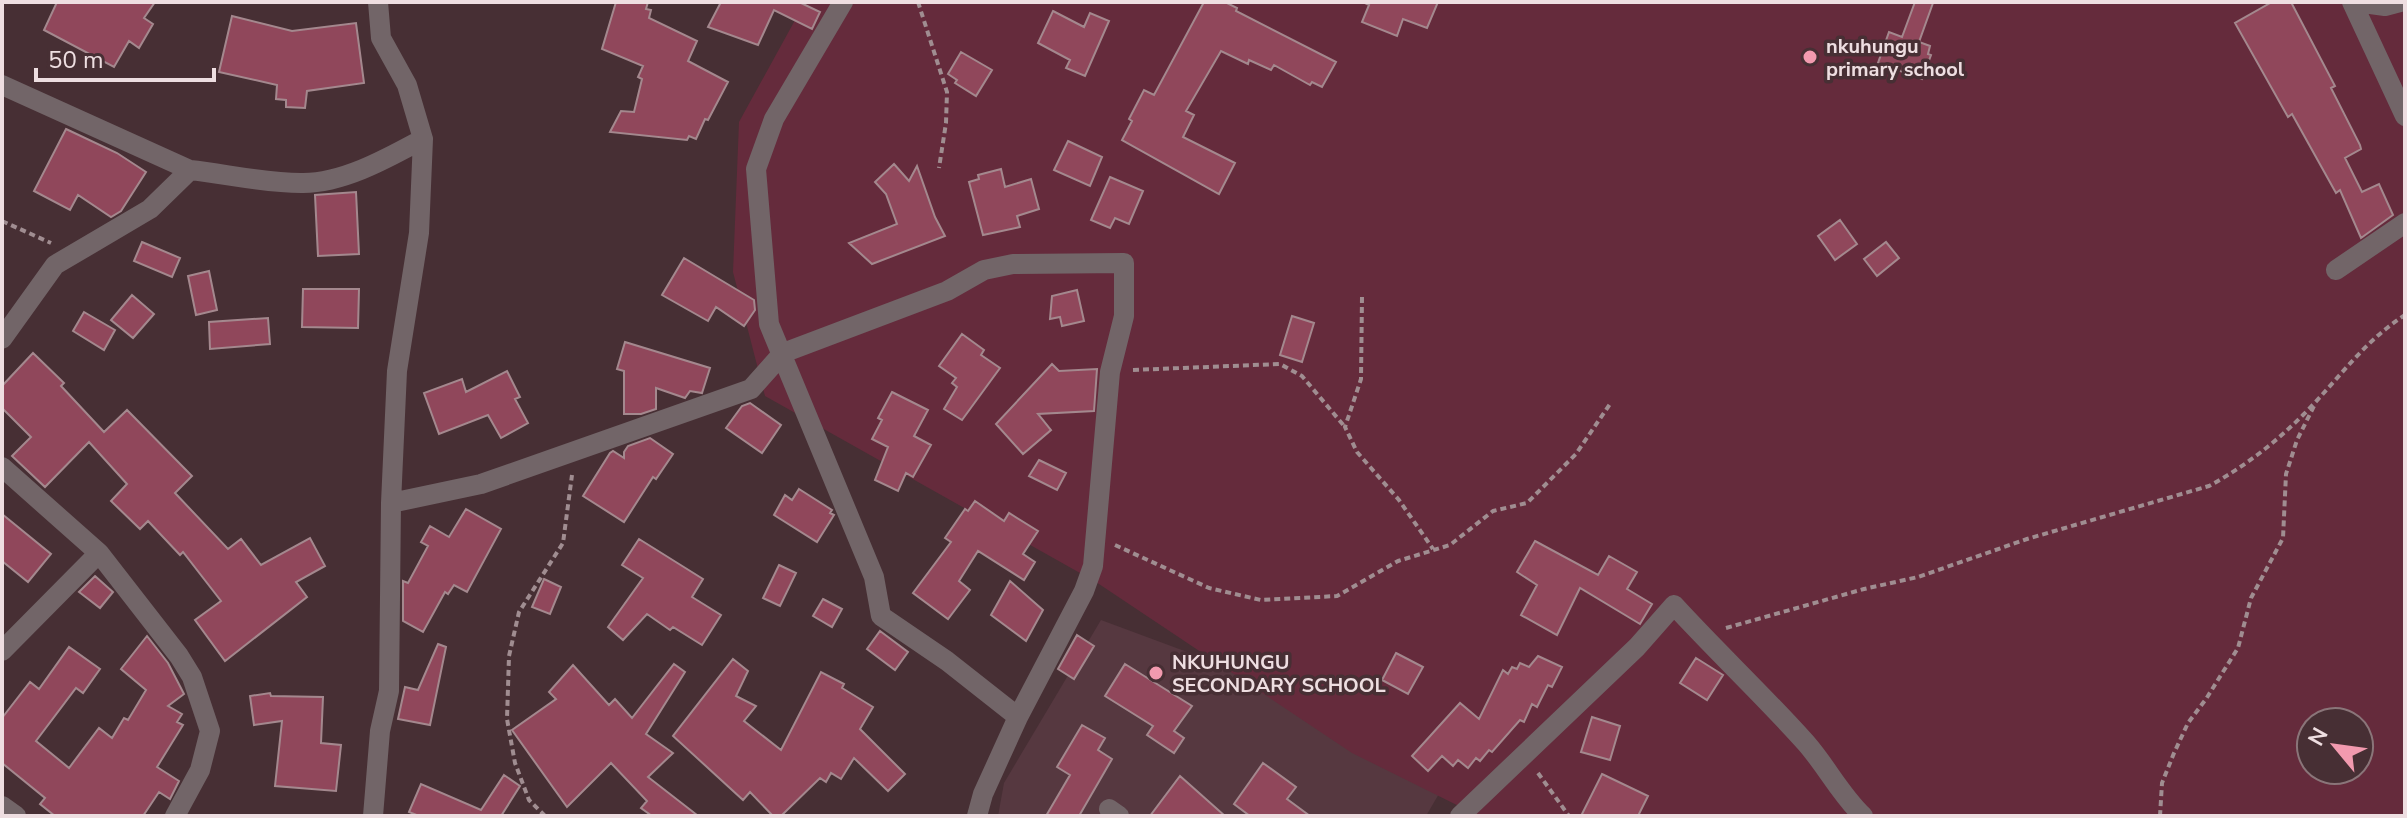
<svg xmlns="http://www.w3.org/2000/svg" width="2407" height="818" font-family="'Nunito Sans',sans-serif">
<rect width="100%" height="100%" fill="#472f34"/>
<path fill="#563840" d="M1101 620 1386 726 1440 792 1426 816H998L1004 783Z"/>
<path fill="#652b3c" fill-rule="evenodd" d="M805 2H2405V816H1479L1352 753 1096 582 765 396 733 272 739 122ZM2311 722H2359V770H2311Z"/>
<path fill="#90475b" stroke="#a4888e" stroke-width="2" d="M57 2H155L144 18 153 24 139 48 129 41 114 67 44 30Z
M616 2H648L646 9 651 10 649 18 697 41 688 61 728 82 708 120 705 119 696 139 689 136 687 140 610 132 621 111 634 112 642 79 638 77 643 66 602 49Z
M721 2H799L820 12 812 29 774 10 758 45 708 27Z
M1204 2H1225L1237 8 1236 11 1336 62 1322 87 1312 82 1310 85 1274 65 1271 70 1249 60 1248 64 1221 51 1186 111 1194 115 1183 137 1235 163 1219 194 1122 140 1132 121 1129 119 1144 90 1154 95Z
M1363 2H1438L1427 28 1403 19 1397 36 1362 22 1369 5Z
M1915 2 1933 3 1919 42 1930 46 1928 54 1931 55 1922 79 1878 63 1889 32 1902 37Z
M2272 2H2291L2335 86 2331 88 2360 145 2361 149 2345 158 2362 192 2379 184 2393 215 2361 238 2340 190 2336 193 2292 114 2288 117 2235 23Z
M1053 11 1084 27 1090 13 1109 21 1085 76 1066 68 1070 60 1038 43Z
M232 16 292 31 356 23 364 83 307 91 305 108 286 107V100L276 99 277 85 219 72Z
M961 52 992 70 976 96 955 83 957 80 948 74Z
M66 129 117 153 146 172 121 211 111 217 78 195 70 210 34 191Z
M1068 141 1102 157 1090 186 1054 170Z
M894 164 909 181 917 166 935 217 945 236 872 264 849 243 897 224 886 194 875 182Z
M1001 169 1005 187 1031 179 1039 209 1017 216 1020 227 983 235 969 182 979 179 978 175Z
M1110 177 1143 191 1129 224 1115 218 1110 228 1091 220Z
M356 192 359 254 318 256 315 195Z
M1840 220 1857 244 1835 260 1818 236Z
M142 242 180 258 172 277 134 261Z
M1886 242 1899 258 1877 276 1864 259Z
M684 258 754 300 755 310 744 326 716 307 708 321 662 295Z
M209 271 217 310 196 315 188 276Z
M303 289H359L358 328 302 327Z
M1077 290 1084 321 1062 326 1060 317 1050 319 1052 296Z
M132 295 154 314 133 338 111 320Z
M84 312 115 330 104 350 73 331Z
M1292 316 1314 323 1302 362 1280 355Z
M268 318 270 344 210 349 209 322Z
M962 334 984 350 981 355 1000 368 962 420 944 409 957 387 952 383 956 378 939 366Z
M625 342 710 368 702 393 690 391 685 398 656 388V409L641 414H624V371L617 369Z
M33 353 64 383 61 386 104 432 127 410 192 476 175 493 228 549 241 539 261 565 310 538 325 566 296 582 307 597 225 661 195 620 221 601 183 552 180 555 148 521 140 529 111 501 127 484 89 442 45 487 12 456 31 437 2 408V386Z
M1052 364 1059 371 1097 369 1094 411 1038 414 1051 430 1023 454 996 424Z
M507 371 520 397 515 399 528 423 501 438 488 415 439 434 424 393 462 379 466 392Z
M892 392 928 410 914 436 931 445 913 477 906 473 898 491 875 480 888 447 872 439 882 420 878 418Z
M750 403 781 425 762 453 726 428 742 406Z
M650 438 673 454 656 479 653 477 624 522 583 496 610 453 613 451 624 458V452L628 446Z
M1039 460 1066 473 1057 490 1029 476Z
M799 489 832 510 830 513 834 515 817 542 774 515 785 495 792 500Z
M975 501 1004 521 1009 513 1038 531 1023 554 1035 562 1024 580 978 551 959 581 970 590 948 619 913 593 951 542 945 538 965 509 968 511Z
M466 509 501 529 467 592 454 585 448 594 445 592 423 632 403 621V581L408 583 428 546 421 542 430 526 449 537Z
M2 514 51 554 28 582 2 561Z
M639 539 703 579 692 597 721 615 702 645 673 627 670 630 647 614 623 640 608 627 643 578 622 565Z
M1535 541 1598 575 1609 556 1637 572 1627 589 1652 604 1640 624 1580 588 1557 635 1521 615 1537 585 1517 572Z
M779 565 796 573 780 606 763 598Z
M95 576 113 592 100 608 79 592Z
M544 579 561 587 550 614 532 607Z
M1010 581 1043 610 1026 641 991 615Z
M823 599 842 609 832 627 813 616Z
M880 631 908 652 895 670 867 649Z
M1077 635 1094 646 1074 679 1058 669Z
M147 636 168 663 184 694 168 706 182 714 177 722 183 725 157 767 179 781 170 799 159 792 143 816H55L40 804 45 798 2 763V718L30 682 39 689 69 647 100 669 83 693 76 688 36 741 69 768 99 728 112 738 124 718 128 720 146 690 121 669Z
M438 644 446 647 430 725 398 719 405 687 418 690Z
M1396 653 1423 667 1408 694 1382 680Z
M1538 656 1562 667 1552 687 1548 685 1537 707 1532 704 1524 722 1520 720 1492 752 1489 750 1480 761 1476 758 1468 768 1458 760 1453 766 1442 756 1428 771 1412 756 1460 703 1479 719 1503 670 1508 674 1512 667 1517 669 1520 663 1529 667Z
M1696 658 1723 675 1707 700 1680 683Z
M733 659 748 671 736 696 756 706 744 721 781 750 821 672 844 684 842 688 873 707 860 729 905 774 888 791 854 758 841 779 831 773 826 782 820 778 781 816H773L750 792 743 800 673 736Z
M674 664 685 672 646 734 673 753 648 777 697 815 652 816 641 808 647 801 611 763 567 807 512 730 556 699 549 692 573 665 609 705 615 699 632 718Z
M1125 664 1192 706 1174 731 1184 738 1174 753 1147 735 1153 726 1105 696Z
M270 693 271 696 323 697 321 743 341 745 336 791 275 786 282 721 254 725 250 696Z
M1592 717 1620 726 1610 760 1581 752Z
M1082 725 1105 738 1098 750 1112 759 1079 816H1046L1070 775 1057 767Z
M1263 763 1296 787 1287 799 1310 816H1250L1234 804Z
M1602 774 1648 796 1638 816H1581Z
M504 775 520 786 501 816H419L409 812 421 784 481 810Z
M1180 776 1225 816H1150Z"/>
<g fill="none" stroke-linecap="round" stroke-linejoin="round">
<path stroke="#a08d91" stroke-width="4" stroke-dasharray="6 4" stroke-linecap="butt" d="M918 2 947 92 946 123 939 168
M2 221 51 243
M1362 297 1361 379 1345 427 1357 452 1399 500 1433 549
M1133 370 1280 364 1302 376 1345 427
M1115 545 1209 588 1261 600 1337 596 1398 561 1450 545 1493 511 1527 503 1576 454 1610 404
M1726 628 1864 589 1918 577 2027 539 2209 486C2244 467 2275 443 2303 415 2338 380 2363 342 2405 315
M1538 773 1569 816
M545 816 529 800 515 763 507 719 509 656 519 612 563 543 572 475
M2160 816 2162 783 2174 753 2188 723 2206 699 2238 648 2251 598 2283 538 2286 474 2297 440 2315 404"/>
<path stroke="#726568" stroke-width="20" d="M843 2 774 119 756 169 769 324 874 577 881 616 947 661 1018 717
M2352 2 2405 116
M2356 2 2385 6 2400 2
M2 85 190 170
M2336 270 2405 223
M2 339 55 265 150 209 190 170C226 174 264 183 301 183 342 184 388 158 423 139
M2 467 99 553 179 656 192 677 210 731 200 770 175 816
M391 503 481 484 751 389 783 353 947 291 984 270 1013 264 1124 263V316L1110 372 1093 566 1084 591 1018 717 983 794 977 816
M2 651 99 553
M2 806 16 816
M1109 809 1119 816
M373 816 380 731 389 691 391 503 397 371 419 233 423 139 407 85 381 38 378 2
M1460 816 1637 647 1674 605C1717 652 1764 696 1806 743 1827 767 1840 794 1863 816"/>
</g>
<g fill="#f29aaf" stroke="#472f34" stroke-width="3">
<circle cx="1810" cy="57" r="8"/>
<circle cx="1156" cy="673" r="8"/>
</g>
<g text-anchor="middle" stroke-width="7" stroke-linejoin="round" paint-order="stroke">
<g font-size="20" font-weight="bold" fill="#eedee1" stroke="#472f34" text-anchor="start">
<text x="1826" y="53">nkuhungu<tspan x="1826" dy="23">primary school</tspan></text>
<text x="1172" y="669">NKUHUNGU<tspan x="1172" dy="23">SECONDARY SCHOOL</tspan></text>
</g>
</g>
<rect width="2407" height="818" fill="none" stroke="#eedee1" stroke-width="8"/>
<g transform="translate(2335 746) rotate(299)"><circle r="38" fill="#472f34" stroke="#8a7579" stroke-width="2"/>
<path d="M0-6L14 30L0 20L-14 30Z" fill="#f29aaf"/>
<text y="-12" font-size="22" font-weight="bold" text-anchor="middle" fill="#eedee1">N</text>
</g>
<path d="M36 68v12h178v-12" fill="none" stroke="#eedee1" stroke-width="4"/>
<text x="48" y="68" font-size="24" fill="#eedee1" stroke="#472f34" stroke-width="6" paint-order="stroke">50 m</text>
</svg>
